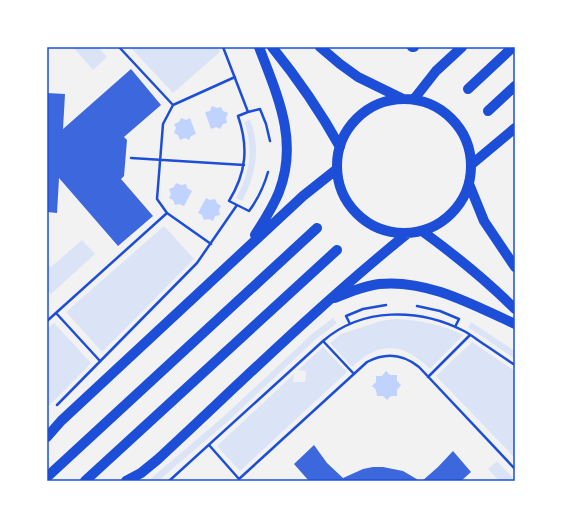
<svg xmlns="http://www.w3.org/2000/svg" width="562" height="528" font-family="'Sofia Sans Condensed',sans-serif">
<rect width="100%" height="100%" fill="#f2f2f2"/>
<path fill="#dbe4f7" d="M73 47H98L107 57 93 70Z
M130 47H217L220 52 173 93Z
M250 120C261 147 256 176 242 201L236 198C250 174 254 148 244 122Z
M164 226 194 259 102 352 66 312Z
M82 240 95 254 51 294 47 290V263L51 267Z
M333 318 337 323 316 339 226 423 158 481H148L222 418 312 334Z
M394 319C415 319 444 325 463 335L430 369C403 343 381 340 352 367L330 343 341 334 381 321Z
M471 322 515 351V359L468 327Z
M54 323 91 363 47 408V329Z
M472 342 515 371V458L436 376Z
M323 347 347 372 240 471 217 446 294 374 293 382H305L306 371 298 370Z
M497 461 515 480V481H499L488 469Z"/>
<path fill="#bfd3fe" d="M212 106 217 108 221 107 223 111 228 113 226 118 227 123 223 124 220 129 216 127 211 129 205 112 210 111Z
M181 118 186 120 190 118 196 134 191 136 189 140 185 138 180 140 178 135 174 133 176 128 174 124 179 122Z
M176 183 181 185 186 184 187 188 192 191 184 206 179 204 175 205 173 200 169 198 171 194 169 189 174 187Z
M206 198 210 200 215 199 217 203 221 206 219 210 220 215 215 216 213 221 209 219 204 220 202 215 198 213Z
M386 371 390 375H397V381L401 385 397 390V396H391L387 400 383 396H377L376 390 372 386 376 382V376H382Z"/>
<path fill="#3d67dc" d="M131 69 161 105 124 137 127 140 124 176 121 179 153 216 118 246 59 178 57 213 47 212V93L65 94 63 129Z
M314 445 327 463 343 478 363 469 373 467H383L403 471 420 481H309L294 464Z
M453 451 471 472 461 481H422L438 467Z"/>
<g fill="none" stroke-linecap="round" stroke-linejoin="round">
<path stroke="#1d4ed8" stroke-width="2.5" d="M119 47 173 105 235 77
M248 112 260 109 266 124 270 141
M131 158 244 165
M237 205 249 211C258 199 264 186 268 172
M167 213 157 199 163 124 173 105
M417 306 440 311 459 319 455 327
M56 313 100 361
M47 321 167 213 211 244
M350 324 346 316 363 309 386 305
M323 341 354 374
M428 377 470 335
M57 405 197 263 237 205 229 201C246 173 249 148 238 116L248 112 223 47
M209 445 239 479 367 362C386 352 403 354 419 367L515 469
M169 481 323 341C362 307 419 308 464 331 470 334 476 339 482 343 493 350 504 358 515 365"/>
<path stroke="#1d4ed8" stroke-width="10" d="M272 47C298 79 320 111 340 147
M320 47 340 64 358 77 403 99
M412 47H414
M468 89 513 47
M337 166a67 67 0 1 1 134 0a67 67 0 1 1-134 0Z
M414 99 436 71 462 47
M488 111 515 86
M472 164 515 128
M469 184 484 221 515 267
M422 231C455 255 486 280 515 309
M255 235C264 221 273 207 279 192 299 140 277 95 259 47
M335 298C349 292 364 286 379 284 427 279 473 305 515 324
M47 437 61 421 303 196 337 169
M47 477 317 228
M85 481 337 250
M126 481 141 473 157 460C240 383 320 304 408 233"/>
</g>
<rect width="562" height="528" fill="none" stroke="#ffffff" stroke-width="96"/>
<rect x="48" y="48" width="466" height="432" fill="none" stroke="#1d4ed8" stroke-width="1.5"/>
</svg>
